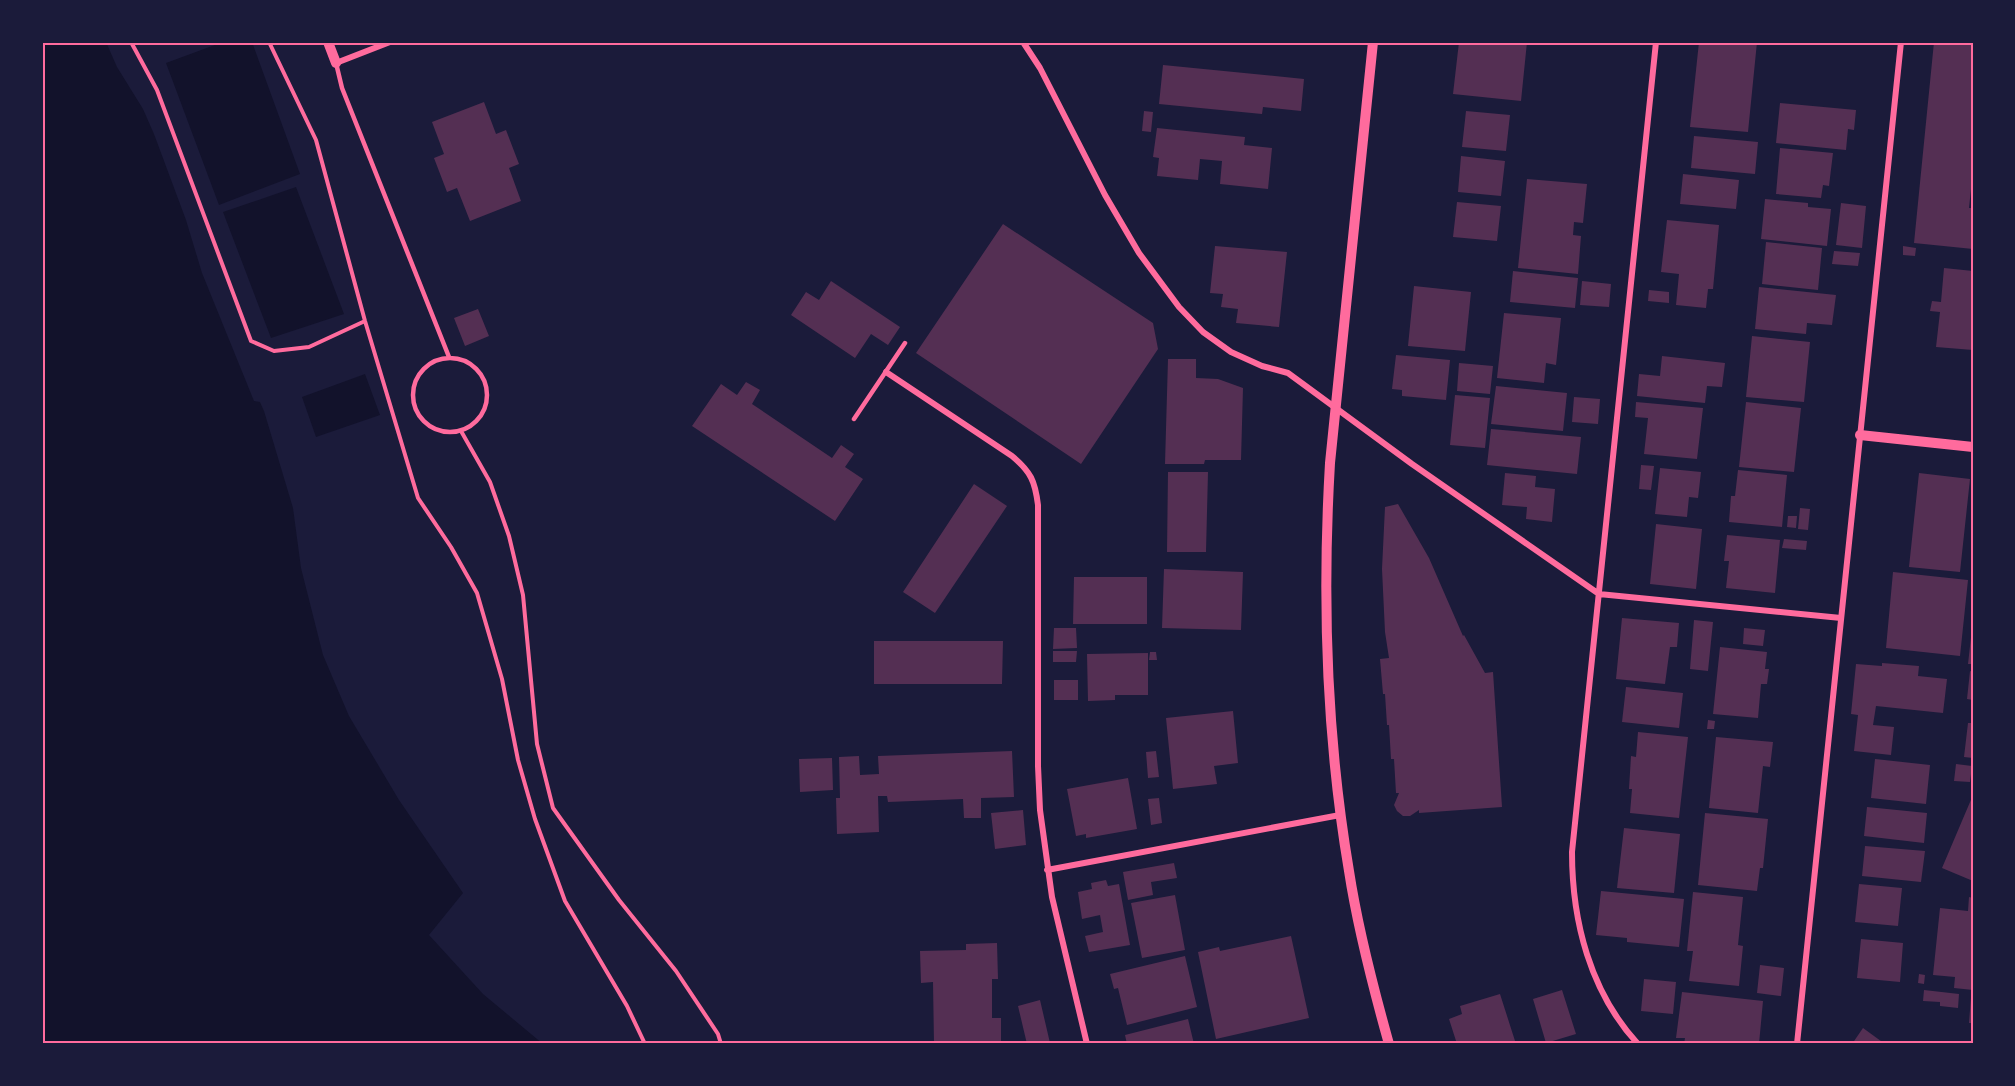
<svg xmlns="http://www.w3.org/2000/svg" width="2015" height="1086" font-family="Poppins,sans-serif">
<rect width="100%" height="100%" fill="#1b1b3a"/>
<path fill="#12122b" d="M42 42H106L117 67 143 109 154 134 186 220 202 273 254 401 260 402 264 411 293 508 301 568 323 655 349 716 399 800 463 893 429 935 483 994 543 1044H42Z
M223 42H252L300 174 219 205 166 63Z
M296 187 344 314 271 338 223 212Z
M365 374 380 415 316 437 302 397Z"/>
<path fill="#542f53" d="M1459 42H1527L1521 101 1453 94Z
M1699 42H1757L1748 132 1690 127Z
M1934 42H1973V170L1969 208H1973V249L1914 243Z
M1163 65 1304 79 1301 111 1263 107 1262 114 1159 104Z
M484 102 496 134 506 130 519 164 509 168 521 201 470 221 457 188 447 192 434 158 444 154 432 122Z
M1780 103 1856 110 1854 130 1848 129 1846 150 1776 143Z
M1144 111 1153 112 1151 132 1142 131Z
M1466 111 1510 115 1506 151 1462 147Z
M1157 128 1245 137 1244 145 1272 148 1268 189 1220 184 1222 161 1200 159 1198 180 1157 176 1159 158 1153 157Z
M1694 136 1758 142 1755 174 1691 168Z
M1780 148 1833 153 1829 186 1823 185 1821 198 1776 194Z
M1461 156 1505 161 1501 196 1458 192Z
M1683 174 1739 180 1736 209 1680 204Z
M1527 179 1587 184 1583 223 1574 222 1573 235 1581 236 1578 274 1518 268Z
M1765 199 1808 203V207L1831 209 1827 246 1761 239Z
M1457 202 1501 206 1497 241 1453 237Z
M1841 203 1866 206 1862 248 1836 245Z
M1667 220 1719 225 1713 289H1708L1706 308 1676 305 1679 274 1661 272Z
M1003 224 1153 323 1158 349 1081 464 916 353Z
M1766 242 1822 248 1818 290 1762 284Z
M1215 246 1287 252 1279 327 1236 323 1238 309 1221 307 1223 294 1210 293Z
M1903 246 1916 248 1915 256 1903 255Z
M1834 251 1860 253 1858 266 1832 264Z
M1944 268 1973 271V350L1936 347 1940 312 1930 311 1932 301 1941 302Z
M1513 271 1578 278 1575 308 1510 302Z
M831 281 900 327 888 345 871 334 855 358 791 315 806 292 819 300Z
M1582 281 1611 284 1609 307 1580 305Z
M1414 286 1471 292 1465 351 1408 346Z
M1759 287 1836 295 1832 325 1807 323 1806 334 1755 329Z
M1649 290 1669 292V303L1648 301Z
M478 309 489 336 465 346 454 318Z
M1504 313 1561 318 1556 365 1546 363 1544 383 1497 378Z
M1752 336 1810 342 1804 402 1746 397Z
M1396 355 1450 360 1446 400 1402 396V390L1392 389Z
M1662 356 1725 363 1722 387 1707 386 1705 403 1637 396 1639 374 1660 376Z
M1168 359H1196V378L1218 379 1243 388 1241 460H1205L1204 464H1165Z
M1459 363 1493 366 1490 394 1457 391Z
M746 382 760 390 752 404 832 458 841 445 854 454 845 467 863 479 835 521 692 426 721 384 737 395Z
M1496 386 1567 393 1563 431 1491 424Z
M1455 395 1490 398 1485 448 1450 445Z
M1574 397 1600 399 1598 424 1572 422Z
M1636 402 1703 408 1697 459 1644 454 1648 418 1635 417Z
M1746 402 1801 408 1794 472 1739 467Z
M1491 429 1581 437 1577 474 1487 465Z
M1641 465 1654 466 1651 490 1639 489Z
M1660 468 1701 472 1698 498 1689 497 1687 517 1655 514Z
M1738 470 1787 475 1782 527 1729 522 1731 496H1735Z
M1168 472H1208L1206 552H1167Z
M1505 473 1536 476 1535 487 1555 489 1552 522 1526 519 1527 507 1502 505Z
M1919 473 1970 479 1960 572 1909 567Z
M974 484 1007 506 935 613 903 592Z
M1398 504 1429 558 1463 636 1464 635 1485 673 1493 672 1502 807 1419 813V810L1410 816H1403L1397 811 1394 805 1399 793H1396L1394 759H1391L1389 725H1387L1385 694H1383L1380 659 1389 658 1385 632 1382 569 1385 507Z
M1800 508 1810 509 1808 530 1798 529Z
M1788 516H1797L1796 528 1787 527Z
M1656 524 1702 529 1696 589 1650 584Z
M1727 535 1780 540 1775 593 1726 588 1729 561H1724Z
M1784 539 1807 541 1806 550 1782 548Z
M1164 569 1243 572 1241 630 1162 628Z
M1893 572 1968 580 1960 656 1886 648Z
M1074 577H1147V624H1073Z
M1622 618 1679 623 1677 647H1670L1665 684 1616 679Z
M1694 620 1713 622 1708 671 1690 669Z
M1054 628H1076L1077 648 1053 649Z
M1744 628 1765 630 1763 646 1743 644Z
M1971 637H1973V664H1968Z
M874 641H1003L1002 684H874Z
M1720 647 1767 652 1765 669H1769L1767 684H1761L1758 718 1713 714Z
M1053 651H1077L1076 662H1053Z
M1150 652H1156L1157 660H1149Z
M1148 653V695H1115V700L1088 701 1087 654Z
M1882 663 1919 666 1918 676 1947 679 1943 713 1876 706 1873 725 1894 727 1891 755 1854 751 1858 715 1851 714 1856 664 1882 666Z
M1970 671 1973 672V700L1967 699Z
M1054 680H1078V700H1054Z
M1626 687 1683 693 1679 728 1622 722Z
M1233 711 1238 763 1214 766 1217 784 1173 789 1166 718Z
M1708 720 1715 721 1714 729H1707Z
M1968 723H1973V758L1964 757Z
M1638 732 1688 737 1679 818 1630 813 1632 789H1629L1631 756 1636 757Z
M1716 737 1773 742 1770 767 1763 766 1758 813 1709 808Z
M1012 751 1014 797 981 798V818H964L963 799 888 802 887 796H878L879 832 837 834 836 798H840L839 757 859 756 860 775 879 774 878 756Z
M1156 751 1159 777 1148 778 1146 752Z
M832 758 833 790 800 792 799 759Z
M1875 759 1930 765 1926 804 1871 798Z
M1956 764 1972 766 1970 782 1954 781Z
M1128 778 1137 829 1086 838V834L1076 836 1067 789Z
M1973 795V881L1942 868Z
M1159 798 1162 823 1151 825 1148 799Z
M1867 807 1927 813 1924 843 1864 836Z
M1023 810 1026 845 995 849 991 813Z
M1705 813 1768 819 1763 868H1760L1757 891 1698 885Z
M1624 828 1680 834 1674 893 1617 888Z
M1865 846 1925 851 1921 882 1862 876Z
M1174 863 1177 878 1151 882 1153 895 1128 900 1123 872Z
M1106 880 1108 886 1119 884 1130 945 1089 952 1085 936 1103 932 1100 915 1082 919 1078 892 1092 889 1091 883Z
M1859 884 1902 888 1898 926 1855 922Z
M1601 891 1684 899 1679 947 1627 942V938L1596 935Z
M1693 892 1743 897 1738 945 1743 946 1739 986 1689 981 1693 951H1687Z
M1175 895 1185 950 1142 958 1131 903Z
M1969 897 1973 898V990L1954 988 1955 977 1933 975 1940 908 1968 911Z
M1291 936 1309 1018 1216 1039 1198 952 1219 947 1220 951Z
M1861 939 1903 943 1900 982 1857 978Z
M997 943 998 979H992V1018H1001V1044H934L933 982 921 983 920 951 966 950V944Z
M1185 956 1197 1007 1127 1025 1118 988 1114 989 1110 974Z
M1760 965 1784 968 1781 996 1757 993Z
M1919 974 1925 975 1924 984 1918 983Z
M1644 979 1676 982 1673 1014 1641 1011Z
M1562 990 1576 1034 1546 1043 1533 999Z
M1924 990 1959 994 1958 1008 1940 1006V1002L1923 1001Z
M1682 992 1763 1001 1759 1044H1684L1685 1038H1676Z
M1500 994 1516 1044H1457L1449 1019 1462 1014 1460 1006Z
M1971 997H1973V1023H1969Z
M1040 1000 1050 1043 1027 1044 1018 1006Z
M1188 1019 1194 1044H1127L1125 1035Z
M1863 1028 1885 1044H1852Z"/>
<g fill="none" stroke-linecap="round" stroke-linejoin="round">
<path stroke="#ff6b9d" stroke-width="4" d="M131 42 157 90 251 341 274 351 309 347 365 321
M269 42 316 140 365 321 418 498 451 547 477 593 502 679 518 760 535 819 565 901 627 1006 645 1044
M461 431 490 482 509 536 523 595 537 744 553 808 619 900 676 971 718 1034 721 1044"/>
<path stroke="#ff6b9d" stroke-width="4.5" d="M336 63 342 88 449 357
M413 395a37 37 0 1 1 74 0a37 37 0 1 1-74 0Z
M854 419 905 343"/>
<path stroke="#ff6b9d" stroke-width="6" d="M1023 42 1040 68 1105 195 1139 253 1179 307 1203 332 1231 352 1262 366 1288 373 1412 464 1599 594 1841 618
M336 63 390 42
M886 372 1012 456C1031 472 1035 481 1038 505V766L1040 810 1052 897 1087 1044
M1047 870 1340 815
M1638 1044C1590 992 1572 921 1572 852L1656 42
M1797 1044 1901 42"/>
<path stroke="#ff6b9d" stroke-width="10" d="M328 42 336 63
M1373 42 1330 463C1322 600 1326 735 1349 871 1358 930 1373 987 1389 1044
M1860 435 1973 447"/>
</g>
<rect width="2015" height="1086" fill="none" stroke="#1b1b3a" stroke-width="87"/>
<rect x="44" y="44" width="1928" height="998" fill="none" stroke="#ff6b9d" stroke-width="2"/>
</svg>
